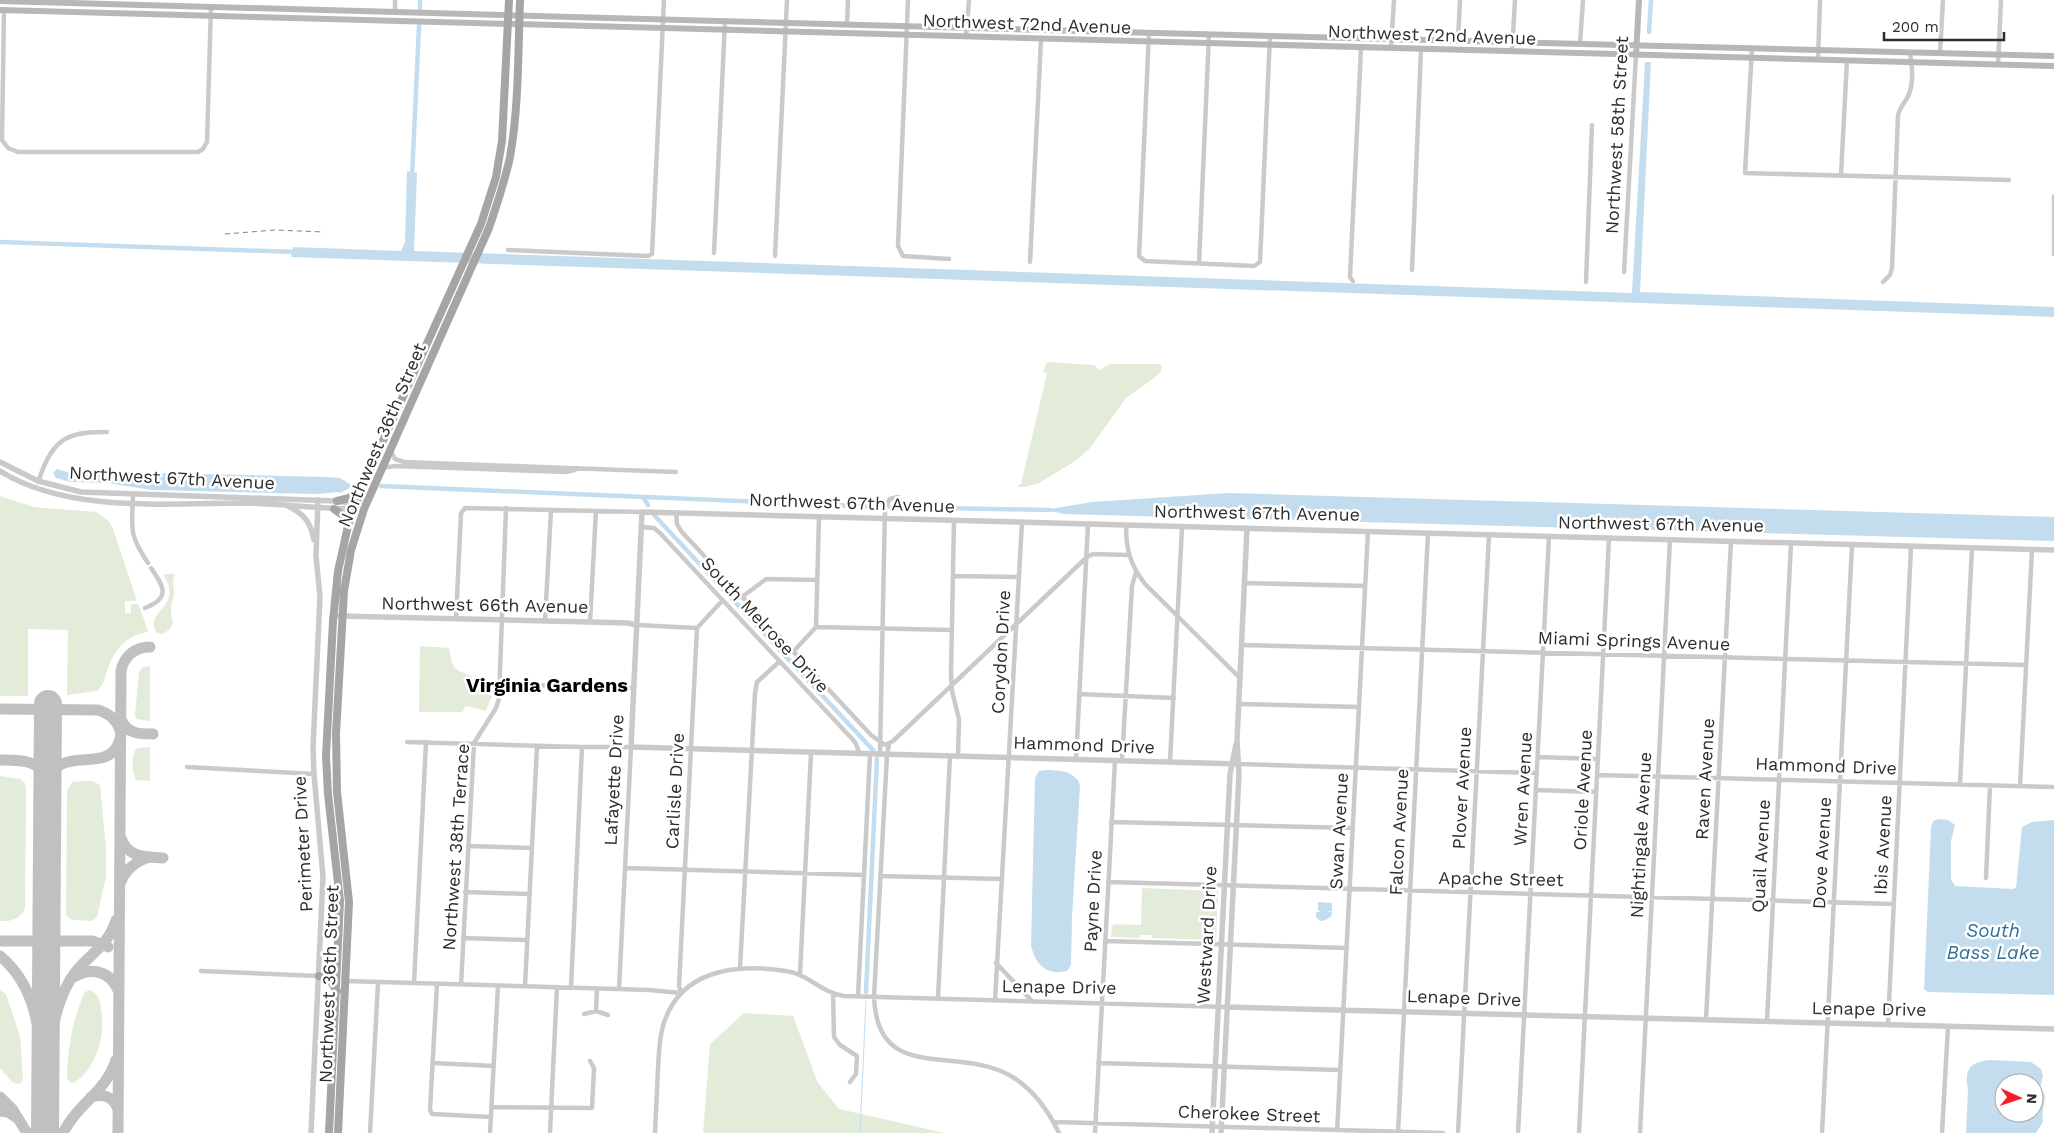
<svg xmlns="http://www.w3.org/2000/svg" width="2054" height="1133" font-family="'Work Sans',sans-serif">
<rect width="100%" height="100%" fill="#fff"/>
<path fill="#e3ecd9" d="M1049 362 1094 365 1100 370 1110 364H1159L1162 366 1161 371 1158 375 1126 398 1090 448 1077 460 1039 483 1025 487H1019V484H1021L1047 373 1043 372 1046 364Z
M0 496 34 507 96 512 109 521 113 529 137 601H125V613H131V604H138L148 630 147 632C123 637 113 652 106 674 104 681 102 687 97 691L67 695 68 630 28 629V696H0Z
M163 574H175C171 584 175 588 174 595 170 611 170 607 173 623L170 629 163 634 157 633C142 610 185 609 163 574Z
M420 646 449 648C453 669 452 669 472 676V689L492 696 486 711 466 706 462 712H419Z
M150 666V721L136 719 135 714 139 672 143 667Z
M150 747V781L136 780C132 773 131 754 137 748Z
M0 776 20 779 25 783 26 790 25 908C20 920 12 921 0 921Z
M82 781H93L100 785 106 848V877L97 917 92 921 72 920 66 915 67 791 72 782Z
M1142 888 1218 891 1216 940 1152 938V935H1140V938L1111 937 1112 926 1114 924 1141 925Z
M0 990 6 994 20 1036 23 1079 22 1082 18 1084 12 1082 0 1068Z
M90 990C99 994 100 1000 101 1009 106 1035 97 1067 74 1083L70 1082 67 1078C68 1048 72 1020 85 992Z
M744 1013 793 1016 818 1083 839 1109 945 1133H703L710 1044Z"/>
<path fill="#c3ddee" fill-rule="evenodd" d="M1645 62H1651L1640 292 2054 307V317L291 257 293 247 401 251 405 242 407 171 417 173 414 251 1632 293Z
M57 469 67 472 71 471 326 477 340 478 353 486 340 493 338 492 316 494 152 490 107 483 71 482 56 478 53 473Z
M1228 493 2054 517V541L1064 514 1045 510 1092 502Z
M1045 770C1059 770 1075 771 1080 785L1072 917 1071 965 1067 971C1046 976 1035 964 1031 945L1035 778 1039 771Z
M1938 819 1948 820 1955 825 1951 841V879L1955 886 2013 889 2016 888 2022 827 2032 822 2054 820V995L1928 992 1924 989 1931 828 1933 821Z
M1318 902 1332 903V911L1327 912H1332L1331 917C1325 919 1322 925 1316 917V912H1323L1318 911Z
M1990 1060 2031 1062 2041 1069 2043 1076 2040 1088 2045 1095C2045 1105 2041 1112 2043 1122L2036 1133H1966L1968 1089C1964 1069 1970 1062 1990 1060ZM2004 1083H2034V1113H2004Z"/>
<g fill="none" stroke-linecap="round" stroke-linejoin="round">
<path stroke="#c3ddee" stroke-width="1" d="M860 1133 866 1001"/>
<path stroke="#c3ddee" stroke-width="4.5" d="M420 8V0
M1649 32 1651 0
M412 177 419 26
M0 242 296 252
M381 486 880 507
M643 497 648 505
M890 507 1050 510
M654 515 873 750
M866 992 877 758"/>
<path stroke="#c0c0c0" stroke-width="11" d="M0 709 98 710C111 714 119 722 121 735 112 783 54 735 47 790
M121 719C127 734 139 734 153 734
M0 760C21 760 44 759 47 785
M121 838C128 858 145 857 163 858
M120 884C125 870 136 861 150 857
M0 941H93L108 947
M0 956C34 984 40 1027 42 1068
M74 977C91 966 111 972 118 990
M0 1097 13 1110 27 1133
M91 1097C104 1093 114 1097 118 1110
M0 1111 8 1112 17 1118
M45 1128C50 1078 44 1025 70 980 84 956 107 950 116 920
M63 1133C78 1103 106 1092 116 1060
M118 1133 121 671C124 656 135 647 150 647"/>
<path stroke="#c0c0c0" stroke-width="28" d="M45 1133 48 704"/>
<path stroke="#cacaca" stroke-width="4.5" d="M908 0 898 246 903 256 949 259
M4 10 2 140 8 148 18 152H198L203 149 207 142 211 6
M395 12V0
M847 24 848 0
M1149 32 1139 256 1145 261 1254 266 1260 262 1270 35
M966 37 969 0
M1458 40 1460 0
M1580 44 1583 0
M1391 48 1394 0
M1752 48 1745 173 2009 180
M1512 52 1515 0
M1940 53 1943 0
M1818 60 1820 0
M1998 65 2001 0
M1841 175 1847 60
M2054 196V254
M508 250 648 256 652 254 664 0
M714 253 725 21
M775 256 787 0
M1030 262 1041 40
M1199 263 1209 34
M1412 270 1421 49
M1624 272 1636 55
M1353 281 1350 277 1361 48
M1586 282 1592 125
M1883 282 1890 275 1892 268 1898 115C1900 106 1906 102 1909 94 1914 81 1912 66 1910 53
M390 450 395 459 404 462 676 472
M382 468 395 466 566 472 575 470
M38 482C52 442 63 431 107 432
M133 494C132 529 128 533 148 563
M676 513 677 524 681 531 871 735 885 745 893 741 1087 557 1093 554 1129 555
M954 521 951 673 952 691 959 719 958 757
M1126 525C1126 550 1130 564 1145 584L1240 678
M641 527 654 528 660 533 855 742 860 754
M953 576 1019 577
M1245 583 1365 586
M742 597 766 579 817 580
M145 608C171 598 164 587 151 568
M456 619 461 513 465 508 642 512
M545 621 551 510
M590 622 596 511
M637 625 697 628
M816 627 819 517
M1242 645 2026 665
M793 652 816 627 952 630
M499 684 634 688
M1079 694 1174 698
M1239 704 1359 707
M407 742 582 747H631L619 989
M889 744 887 755 874 997C877 1081 950 1048 1003 1072 1030 1084 1047 1108 1059 1133
M880 754 885 507 890 499 898 497
M1538 757 1598 759
M1076 760 1088 524
M1122 761 1132 586 1136 572
M1170 762 1182 527
M1239 764 1537 773
M187 767 314 774
M1597 775 2054 787
M1960 784 1972 548
M2020 786 2032 549
M1536 790 1596 792
M1111 822 1353 828
M468 846 532 848
M625 868 864 875
M880 876 1002 879
M1986 878 1990 785
M1108 882 1894 904
M465 892 529 894
M463 938 527 940
M1105 941 1347 948
M996 963 1032 1001
M740 968 755 693 757 682 779 662
M201 971 319 976
M800 974 811 753
M346 981 649 990 681 993 679 986 697 628 722 601
M414 983 426 742
M437 984 430 1110 432 1114 491 1117
M461 985 474 743 496 708 499 699 506 508
M525 986 537 746
M571 988 582 747
M833 995 834 1037 840 1045 857 1056 856 1074 850 1082
M858 996 870 754
M938 998 950 756
M995 1001 1022 522
M596 1011 597 989
M584 1014 596 1011 608 1015
M1706 1019 1731 541
M1767 1021 1791 543
M1888 1024 1911 547
M433 1063 494 1066
M1098 1063 1340 1070
M492 1107 592 1108 594 1068 590 1061
M1054 1122 1443 1133
M370 1133 378 983
M490 1133 498 986
M550 1133 557 987
M655 1133C656 1111 657 1090 658 1068 659 1054 659 1040 663 1026 679 970 735 963 786 971 808 974 822 993 844 996L1227 1007
M1095 1133 1115 761
M1337 1133 1368 531
M1398 1133 1428 533
M1458 1133 1489 535
M1518 1133 1549 536
M1579 1133 1609 538
M1640 1133 1670 539
M1822 1133 1852 545
M1942 1133 1948 1026"/>
<path stroke="#cacaca" stroke-width="5.5" d="M0 462 38 481 81 492 337 501 365 506
M0 471C69 514 171 503 250 503 286 504 321 509 356 509
M288 506C304 514 310 521 314 540
M339 616 590 622 628 623 637 625
M1239 764 631 747 642 512 2054 550
M1227 1007 2054 1029
M311 1133 323 877 314 774 313 747 320 597 316 556 318 500
M1212 1133 1230 774 1236 744
M1221 1133 1239 774 1237 740 1247 528"/>
<path stroke="#b7b7b7" stroke-width="6" d="M0 1 1041 30 2054 56
M0 10 2054 66
M1636 55 1639 0"/>
<path stroke="#a5a5a5" stroke-width="8" d="M337 501 349 498 360 488
M334 509 345 517 348 526
M319 976 329 979 337 991
M329 1133 340 901 328 794 326 756 333 621 338 571 348 526 363 485 481 224 496 177 502 141 509 0
M338 1133 349 902 337 792 336 734 344 591 351 550 364 509 489 228C497 204 505 181 510 157 519 106 518 52 520 0"/>
<path stroke="#828282" stroke-width="1" stroke-dasharray="5 4" stroke-linecap="butt" d="M225 234 275 230 324 232"/>
</g>
<g text-anchor="middle" stroke-width="5" stroke-linejoin="round" paint-order="stroke">
<g font-size="18" fill="#2d2d2d" stroke="#fff">
<text transform="translate(1027 24) rotate(2)" y="6">Northwest 72nd Avenue</text>
<text transform="translate(1432 35) rotate(2)" y="6">Northwest 72nd Avenue</text>
<text transform="translate(1617 135) rotate(-87)" y="6">Northwest 58th Street</text>
<text transform="translate(382 435) rotate(-67)" y="6">Northwest 36th Street</text>
<text transform="translate(172 478) rotate(3)" y="6">Northwest 67th Avenue</text>
<text transform="translate(852 503) rotate(2)" y="6">Northwest 67th Avenue</text>
<text transform="translate(1257 513) rotate(1)" y="6">Northwest 67th Avenue</text>
<text transform="translate(1661 524) rotate(1)" y="6">Northwest 67th Avenue</text>
<text transform="translate(485 605) rotate(1)" y="6">Northwest 66th Avenue</text>
<text transform="translate(765 625) rotate(47)" y="6">South Melrose Drive</text>
<text transform="translate(1634 641) rotate(2)" y="6">Miami Springs Avenue</text>
<text transform="translate(1001 652) rotate(-87)" y="6">Corydon Drive</text>
<text transform="translate(1084 745) rotate(2)" y="6">Hammond Drive</text>
<text transform="translate(1826 766) rotate(2)" y="6">Hammond Drive</text>
<text transform="translate(1705 779) rotate(-87)" y="6">Raven Avenue</text>
<text transform="translate(614 780) rotate(-87)" y="6">Lafayette Drive</text>
<text transform="translate(1462 788) rotate(-87)" y="6">Plover Avenue</text>
<text transform="translate(1523 789) rotate(-87)" y="6">Wren Avenue</text>
<text transform="translate(1583 790) rotate(-87)" y="6">Oriole Avenue</text>
<text transform="translate(675 791) rotate(-87)" y="6">Carlisle Drive</text>
<text transform="translate(1339 831) rotate(-87)" y="6">Swan Avenue</text>
<text transform="translate(1399 832) rotate(-87)" y="6">Falcon Avenue</text>
<text transform="translate(1641 835) rotate(-87)" y="6">Nightingale Avenue</text>
<text transform="translate(303 844) rotate(-93)" y="6">Perimeter Drive</text>
<text transform="translate(1883 845) rotate(-87)" y="6">Ibis Avenue</text>
<text transform="translate(456 847) rotate(-86)" y="6">Northwest 38th Terrace</text>
<text transform="translate(1822 853) rotate(-87)" y="6">Dove Avenue</text>
<text transform="translate(1761 856) rotate(-87)" y="6">Quail Avenue</text>
<text transform="translate(1501 879) rotate(1)" y="6">Apache Street</text>
<text transform="translate(1093 901) rotate(-87)" y="6">Payne Drive</text>
<text transform="translate(1207 935) rotate(-87)" y="6">Westward Drive</text>
<text transform="translate(329 984) rotate(-88)" y="6">Northwest 36th Street</text>
<text transform="translate(1059 987) rotate(1)" y="6">Lenape Drive</text>
<text transform="translate(1464 998) rotate(2)" y="6">Lenape Drive</text>
<text transform="translate(1869 1009) rotate(1)" y="6">Lenape Drive</text>
<text transform="translate(1249 1114) rotate(2)" y="6">Cherokee Street</text>
</g>
<g font-size="19" font-style="italic" fill="#346f97" stroke="#fff">
<text x="1993" y="937">South<tspan x="1993" dy="22">Bass Lake</tspan></text>
</g>
<g font-size="20" font-weight="bold" fill="#000" stroke="#fff">
<text x="547" y="692">Virginia Gardens</text>
</g>
</g>
<g transform="translate(2019 1098) rotate(93)"><circle r="24" fill="#ffffff" stroke="#ababab"/>
<path d="M0-4L9 19L0 12L-9 19Z" fill="#f61e2b"/>
<text y="-8" font-size="14" font-weight="bold" text-anchor="middle" fill="#2d2d2d">N</text>
</g>
<path d="M1884 32v8h120v-8" fill="none" stroke="#2d2d2d" stroke-width="2.5"/>
<text x="1892" y="32" font-size="15" fill="#2d2d2d" stroke="#ffffff" stroke-width="4" paint-order="stroke">200 m</text>
</svg>
